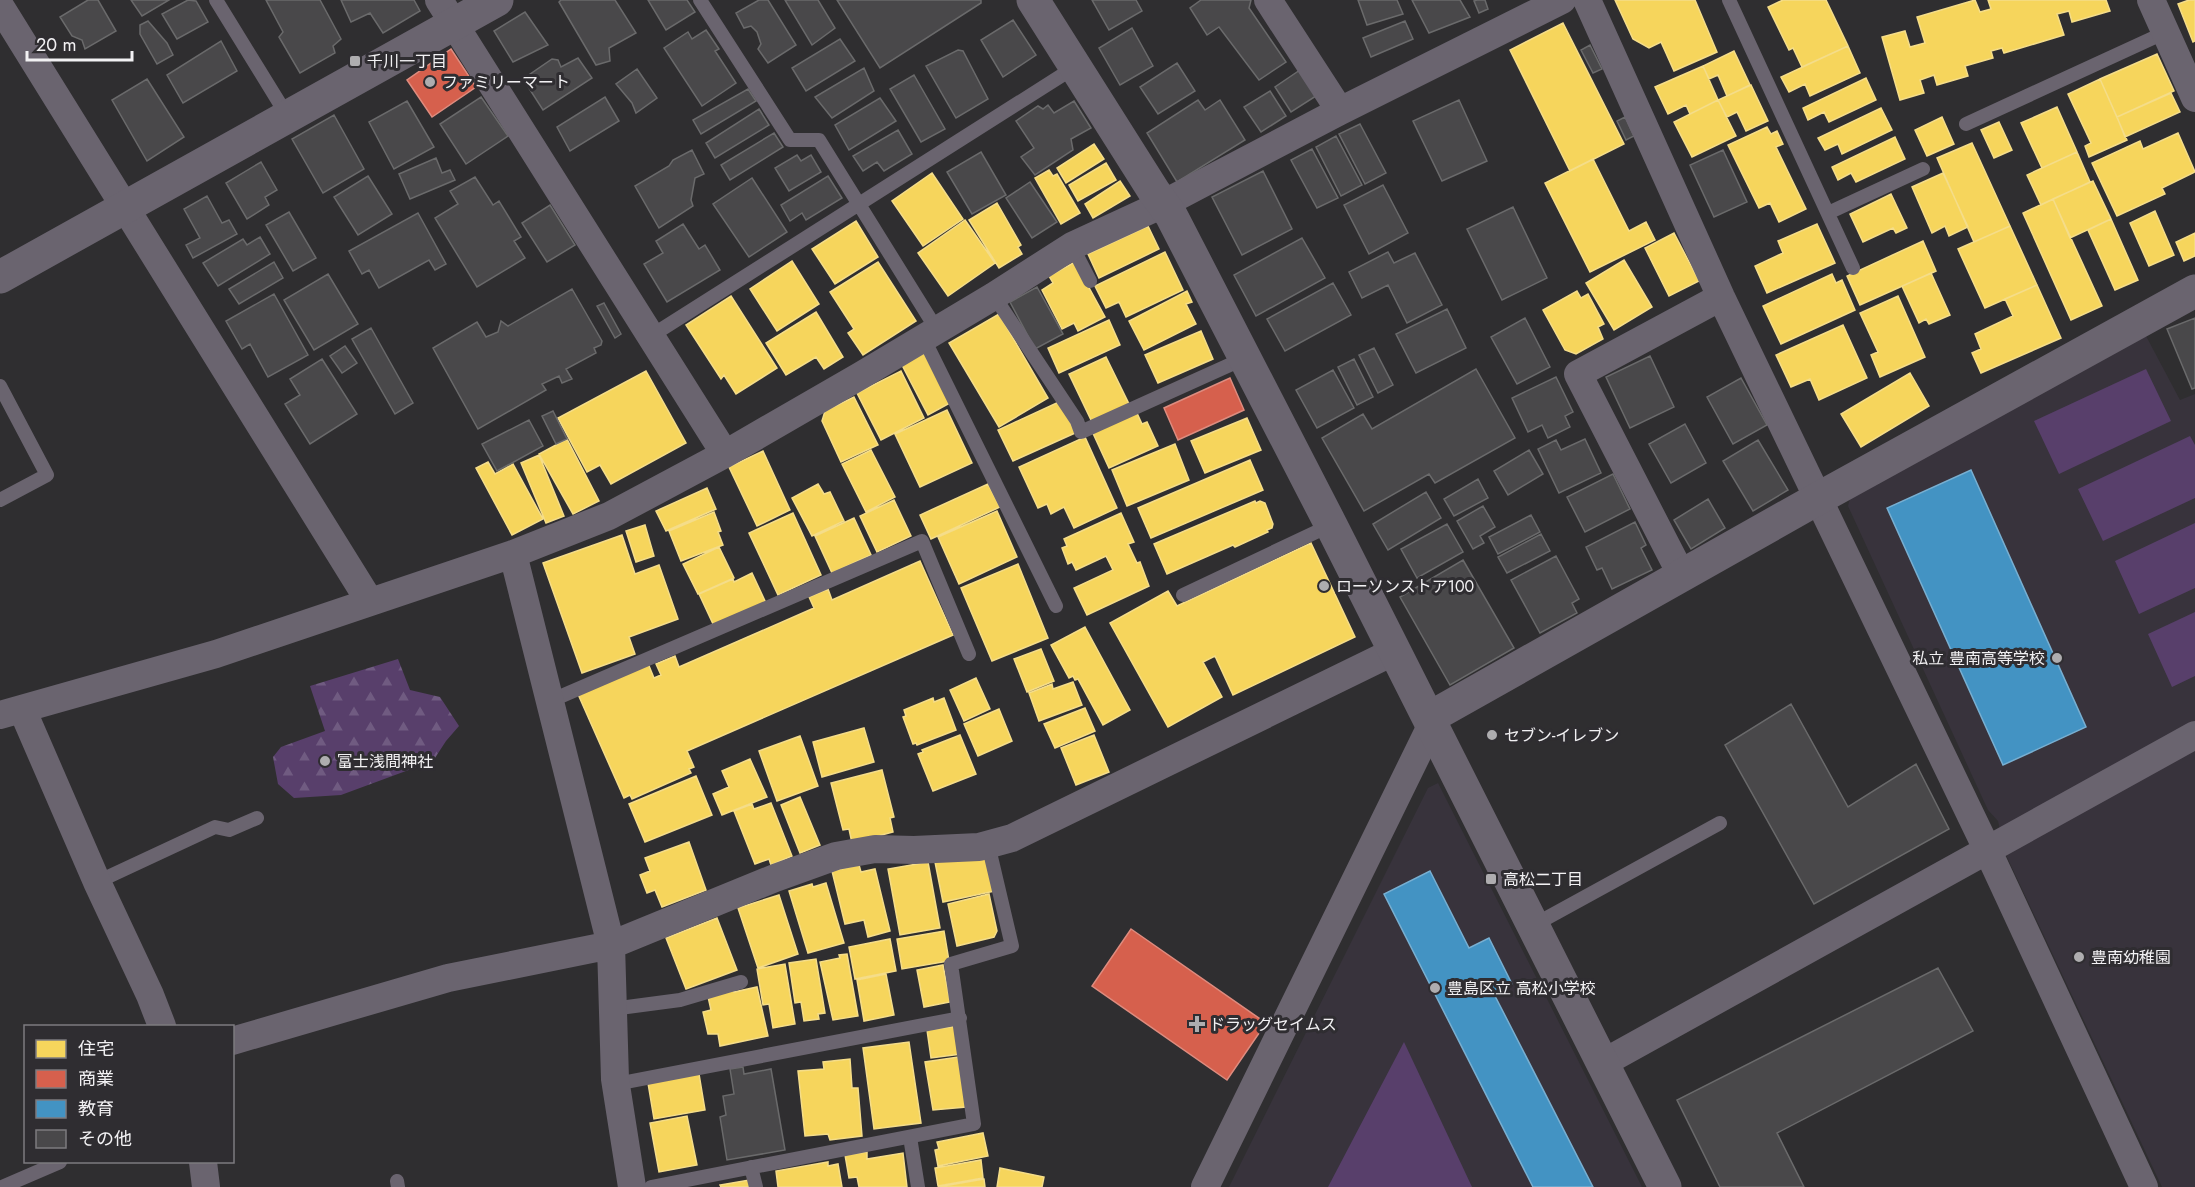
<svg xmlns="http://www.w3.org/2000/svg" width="2195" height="1187" font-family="Jost,'Noto Sans JP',sans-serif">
<defs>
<pattern id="forest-firs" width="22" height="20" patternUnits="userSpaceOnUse" patternTransform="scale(1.5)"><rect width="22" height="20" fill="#583f6b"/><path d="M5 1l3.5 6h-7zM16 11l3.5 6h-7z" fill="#705b81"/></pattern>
</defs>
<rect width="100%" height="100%" fill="#2f2e30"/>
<path fill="#38333c" d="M2146 336 2180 400 2195 394V1187H2162L2006 855 1998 821 1988 810 1848 506 1850 498Z
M1438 783 1642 1187H1229L1428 788Z"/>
<path fill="url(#forest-firs)" d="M398 659 410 690 440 697 459 726 446 741 433 761 341 795 294 798 278 784 273 757 281 747 325 731 310 686Z"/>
<path fill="#583f6b" d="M2146 369 2171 421 2059 474 2034 421Z
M2190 436 2195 445V498L2103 541 2078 489Z
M2195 523V588L2139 614 2115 561Z
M2195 612V676L2172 687 2148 634Z
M1404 1042 1472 1187H1328Z"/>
<path fill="#f6d55c" stroke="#f5dd89" stroke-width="1.5" d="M1615 0H1695L1717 52 1674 71 1661 42 1649 48 1633 39Z
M1783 0H1826L1848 46 1802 67 1793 48 1789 50 1768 7Z
M1975 0 1980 12 1991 9 1988 0H2106L2110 11 2072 22 2069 11 2057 14 2064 35 2004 53 2002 48 1991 51 1993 58 1965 66 1968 76 1937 85 1934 75 1920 80 1924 93 1900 100 1882 37 1905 31 1910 47 1925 43 1917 17Z
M2189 0H2195V41L2193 42 2178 4Z
M1563 23 1624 144 1570 171 1510 50Z
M1848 46 1860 73 1810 96 1805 84 1789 92 1781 77Z
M1734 51 1750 85 1727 96 1718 75 1709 79 1703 66Z
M2157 54 2174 91 2117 117 2100 79Z
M1703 66 1718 100 1690 114 1686 105 1668 114 1655 87Z
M1866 78 1876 100 1829 122 1824 112 1808 120 1803 108Z
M2100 79 2127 140 2089 157 2085 146 2091 143 2068 94Z
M1751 85 1768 121 1746 131 1737 112 1727 117 1718 100Z
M2171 93 2180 112 2125 137 2117 117Z
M1718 100 1736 136 1692 157 1674 122Z
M2057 107 2077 152 2042 168 2021 123Z
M1881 108 1892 130 1842 154 1838 144 1825 150 1818 138Z
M1942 117 1954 144 1927 156 1915 130Z
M1999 122 2012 150 1994 158 1981 130Z
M1767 127 1771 134 1777 131 1783 144 1776 147 1806 209 1779 222 1770 203 1759 208 1728 145Z
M2178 133 2195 172 2162 188 2165 194 2117 216 2092 163 2140 141 2143 149Z
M1895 137 1905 159 1856 182 1851 173 1838 180 1832 167Z
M1972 143 2010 226 1974 242 1937 158Z
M1094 144 1104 159 1066 183 1057 168Z
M2077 152 2090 182 2041 205 2027 175Z
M1593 159 1629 231 1646 222 1655 240 1590 272 1545 183Z
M1106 163 1116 180 1078 201 1069 185Z
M1049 170 1053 176 1057 174 1080 213 1061 224 1035 178Z
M932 173 963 219 923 246 892 201Z
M1943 173 1968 227 1949 236 1945 226 1932 233 1912 187Z
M1120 181 1130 196 1093 218 1085 204Z
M2093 181 2111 219 2070 238 2053 199Z
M1891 194 1907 228 1896 233 1893 228 1863 242 1850 214Z
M2053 199 2102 306 2071 320 2023 213Z
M997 203 1021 245 1018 247 1022 254 999 268 969 220Z
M2155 211 2174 255 2149 266 2130 223Z
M2111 219 2138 280 2115 290 2088 230Z
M965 220 995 263 948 296 918 253Z
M856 221 878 257 835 284 812 249Z
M1817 224 1835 263 1767 293 1755 266 1783 253 1778 241Z
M1148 226 1159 249 1099 278 1088 254Z
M2010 226 2037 285 1985 308 1958 249Z
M1674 233 1699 281 1669 296 1645 248Z
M2195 233V256L2184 261 2176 242Z
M1923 241 1936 271 1860 305 1847 276Z
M1165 252 1183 290 1126 317 1119 302 1106 308 1095 286Z
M1624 260 1652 307 1614 330 1586 283Z
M792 261 819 304 777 331 750 289Z
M878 262 916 321 863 355 848 333 854 329 830 292Z
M1075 262 1105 317 1078 331 1074 323 1062 329 1042 290 1053 283 1049 276Z
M1931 273 1950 315 1929 324 1926 319 1919 323 1902 286Z
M1832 274 1836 283 1842 280 1855 310 1781 344 1763 306Z
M2037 285 2061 338 1981 373 1972 353 1981 349 1975 334 2013 316 2005 299Z
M1187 291 1192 302 1186 304 1196 324 1144 350 1129 321Z
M1577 291 1581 298 1588 294 1604 324 1598 327 1603 339 1576 354 1565 350 1543 310Z
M731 296 777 368 736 394 724 375 721 379 686 325Z
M1898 296 1925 357 1880 377 1871 355 1878 352 1860 313Z
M816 312 843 357 824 369 816 357 786 375 766 343Z
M999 314 1048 398 999 427 949 343Z
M1109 320 1120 345 1059 373 1048 348Z
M1843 325 1867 378 1819 400 1810 379 1791 387 1776 355Z
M1201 331 1213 359 1158 383 1145 355Z
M924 353 950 403 928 415 902 365Z
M1106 357 1129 404 1092 422 1069 374Z
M646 371 686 443 611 484 600 465 587 472 558 418Z
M901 371 924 418 881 440 857 393Z
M1910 373 1929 406 1861 447 1841 414Z
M854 397 878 445 841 462 822 421 825 411Z
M1061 401 1075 433 1013 461 998 430Z
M947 410 972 463 920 487 895 434Z
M1136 411 1142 424 1147 422 1158 446 1109 468 1092 431Z
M1247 418 1261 450 1205 473 1191 441Z
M1085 437 1117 508 1074 528 1064 507 1051 514 1047 504 1038 508 1019 467Z
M567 439 599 501 573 514 539 454Z
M1175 444 1189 480 1127 506 1112 470Z
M871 450 895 497 866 512 842 464Z
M763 451 790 510 757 526 729 467Z
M539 455 564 516 546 523 521 463Z
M1250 460 1263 490 1151 538 1138 508Z
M488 462 495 474 513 464 543 519 512 535 476 468Z
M818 484 824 494 830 492 844 521 812 536 792 498Z
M988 484 1000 507 931 539 920 515Z
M707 488 716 509 666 531 656 511Z
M894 500 911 536 877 552 860 516Z
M1255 501 1256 503 1260 501 1265 503 1273 524 1272 528 1267 530 1268 532 1235 547 1233 545 1167 574 1154 544Z
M997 511 1017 557 959 584 938 537Z
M714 512 721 531 718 532 723 545 681 561 669 531Z
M793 513 821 575 778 595 749 533Z
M1121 513 1134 542 1128 544 1137 563 1140 562 1149 586 1087 615 1074 588 1113 570 1106 556 1076 570 1072 562 1068 564 1062 548 1067 546 1064 539Z
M854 518 871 555 832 573 815 536Z
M645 525 654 556 636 562 626 531Z
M622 535 635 574 659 565 678 619 629 637 635 654 582 673 543 563Z
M1311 543 1355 637 1233 695 1215 656 1203 662 1222 697 1168 727 1110 623 1168 591 1177 606Z
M719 547 734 578 698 594 683 564Z
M920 561 953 635 687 751 694 767 689 769 691 773 632 799 630 795 624 798 577 692 647 661 654 678 661 675 656 664 675 656 679 667 814 608 809 597 828 589 832 600Z
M1018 564 1048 638 992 661 961 588Z
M752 573 766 603 714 626 699 594 733 579 734 582Z
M1085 627 1130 710 1103 725 1078 679 1075 680 1073 676 1069 678 1051 645Z
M1041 649 1054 681 1027 692 1014 659Z
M976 678 990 709 964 721 950 690Z
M1073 682 1082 705 1039 721 1029 693 1052 684 1053 689Z
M933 698 934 702 944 698 956 730 917 745 916 743 913 744 903 717 906 716 904 710Z
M1085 708 1095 731 1055 748 1044 724Z
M999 709 1012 741 978 756 964 724Z
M864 728 874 762 822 777 813 742Z
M960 735 976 774 933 791 918 754 923 752 922 750Z
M1094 735 1109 772 1076 785 1061 748Z
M800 736 818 786 777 801 759 751Z
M750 759 767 797 722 815 713 794 729 787 722 771Z
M882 770 894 817 890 818 893 832 852 843 849 829 843 830 831 783Z
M696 776 712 815 645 842 629 804Z
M800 797 820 845 800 853 781 805Z
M771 803 792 856 771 865 769 859 755 864 734 811 752 804 754 809Z
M689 842 706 890 662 907 655 890 647 893 640 875 650 871 645 858Z
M987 851 995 891 943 902 935 862Z
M928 862 940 928 900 935 888 869Z
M859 865 861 872 875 869 890 931 868 937 864 920 845 924 832 871Z
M826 883 844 943 808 953 789 891 812 884 813 887Z
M989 894 997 931 994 937 957 946 948 904Z
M779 895 798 954 758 968 738 908Z
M717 918 737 970 686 989 666 938Z
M944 931 949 961 902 969 897 939Z
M890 939 896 971 855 979 849 947Z
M847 954 858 1016 833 1020 820 962 840 958 839 955Z
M816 959 825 1013 818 1014 819 1019 804 1021 801 1002 795 1003 789 963Z
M785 964 795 1024 773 1028 769 1004 763 1005 757 969Z
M943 965 950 1002 924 1007 917 970Z
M886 974 894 1015 864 1021 857 980Z
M733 987 734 992 757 987 768 1036 720 1046 718 1034H708L703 1012 711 1010 707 992Z
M958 1026 961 1054 931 1058 927 1030Z
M909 1042 921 1123 874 1129 863 1048Z
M958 1057 966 1107 933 1110 925 1062Z
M850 1059 852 1088H858L862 1136 830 1140 828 1134 805 1136 798 1071 824 1069 823 1062Z
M699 1074 705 1110 654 1119 648 1083Z
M687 1116 697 1165 659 1172 650 1123Z
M983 1133 988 1156 938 1166 935 1150 939 1149 937 1142Z
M867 1152V1159L903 1153 907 1187H859L857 1177 849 1178 845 1155Z
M981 1160 983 1178 938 1186 935 1168Z
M828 1162V1166L838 1164 842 1187H778L776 1171Z
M1000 1168 1044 1177 1042 1187H997Z
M984 1179 985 1187H938Z
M749 1180 751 1187H721L720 1185Z"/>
<path fill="#d6604d" stroke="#de8c7f" stroke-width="1.5" d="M451 49 476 87 432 117 407 80Z
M1230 378 1244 410 1178 440 1164 408Z
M1131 929 1266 1023 1227 1080 1092 986Z"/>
<path fill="#4393c3" stroke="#78afd1" stroke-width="1.5" d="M1971 470 2086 727 2003 765 1887 508Z
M1430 871 1469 948 1489 938 1512 984 1494 994 1593 1187H1533L1384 894Z"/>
<path fill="#49484a" stroke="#6a6a6b" stroke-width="1.5" d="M88 0H98L116 31 85 49 82 40 72 36 60 17Z
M131 0H169L142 16Z
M188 0 196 1 208 22 177 39 162 14Z
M266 0H320L341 39 333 46 335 53 300 73 279 37 283 32Z
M341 0H414L420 11 383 33 370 13 351 22Z
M561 0H615L636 33 609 48 610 61 596 65 559 2Z
M648 0H687L695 12 666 30Z
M759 0H768L796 45 768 63 758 49 761 44 757 32 751 26 744 28 736 13Z
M785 0H818L835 28 812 45Z
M837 0H981V3L880 68Z
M1092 0H1136L1142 11 1109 30Z
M1201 0H1251L1249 8 1286 62 1259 80 1219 27 1207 35 1190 8Z
M1358 0H1397L1403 14 1367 25Z
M1412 0H1460L1470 17 1429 33Z
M1477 0H1485L1488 9 1479 13 1474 1Z
M525 12 548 45 513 62 494 31Z
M1013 20 1036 55 1003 77 981 40Z
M148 21 167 43 173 55 157 64 140 34V25Z
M1405 21 1413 39 1371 57 1363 38Z
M1132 28 1153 66 1120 85 1099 48Z
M706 30 719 49 715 51 736 83 702 106 664 48 688 32 692 39Z
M840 39 855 61 806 91 792 68Z
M221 41 237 71 183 103 167 75Z
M1590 45 1602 69 1593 73 1581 50Z
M958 50 963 51 988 99 956 118 926 66Z
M578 58 592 78 543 110 523 79 552 59 558 60 561 67Z
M1177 63 1195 91 1158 114 1140 87Z
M864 68 874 91 832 118 815 97Z
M637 69 657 98 636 113 632 103 616 84Z
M1300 70 1316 96 1291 112 1275 87Z
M914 75 945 129 921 142 890 89Z
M147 79 184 137 147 161 112 100Z
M748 89 756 101 701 134 693 120Z
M1270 91 1286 116 1261 132 1244 107Z
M481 97 508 136 466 164 440 124Z
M605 97 619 121 570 151 557 127Z
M880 98 896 121 849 150 835 125Z
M1198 100 1205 110 1220 100 1245 140 1177 182 1147 133Z
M1459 100 1487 161 1442 181 1413 121Z
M407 101 434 147 394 169 369 122Z
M1074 101 1091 128 1071 139 1073 150 1035 175 1021 157 1034 148 1016 121 1038 106 1043 109 1048 105 1054 113Z
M759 109 769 125 715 158 706 143Z
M334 115 364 169 323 193 292 139Z
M1625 117 1634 136 1626 140 1617 121Z
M1360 124 1386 173 1365 184 1339 134Z
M898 130 912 154 884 171 877 162 863 171 853 156Z
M774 133 783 147 730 180 721 165Z
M1336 136 1362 185 1341 196 1316 147Z
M1312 149 1338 198 1317 208 1291 160Z
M692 150 704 174 695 178 691 200 693 206 659 228 635 186 669 166 673 160Z
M1723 150 1747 202 1714 217 1690 165Z
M981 152 1006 195 972 214 947 172Z
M797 155 801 161 811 155 821 172 789 191 775 168Z
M436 158 442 173 450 170 455 180 410 199 399 174Z
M261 162 277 190 265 197 269 205 247 219 226 183Z
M1263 171 1292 229 1242 255 1212 197Z
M368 176 392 214 358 235 334 197Z
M828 176 842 198 806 220 802 213 790 221 781 205Z
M475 177 493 205 499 201 521 237 514 241 525 258 477 287 435 218 458 204 450 191Z
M752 178 787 232 749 257 713 204Z
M1030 182 1057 222 1032 238 1006 198Z
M1383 185 1408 233 1369 254 1344 205Z
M207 196 222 223 229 220 237 234 193 258 186 245 200 238 184 209Z
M550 205 575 245 547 262 522 223Z
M1513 207 1547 278 1502 300 1467 229Z
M289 212 316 258 293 271 266 225Z
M418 213 446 264 435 270 429 260 379 288 369 270 362 274 349 251Z
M683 224 699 249 705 245 720 270 667 302 644 264 663 253 656 241Z
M260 237 270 254 218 286 203 263 243 239 247 245Z
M1302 238 1325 278 1256 316 1234 275Z
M1388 252 1394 263 1415 253 1442 305 1407 323 1388 285 1362 298 1349 272Z
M274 262 283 278 239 304 229 289Z
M328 274 358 324 314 350 284 300Z
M1333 283 1351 315 1285 351 1267 319Z
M1037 287 1063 334 1035 349 1010 302Z
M572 289 602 341 601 345 594 348 596 353 566 369 572 379 562 383 559 376 542 384 546 390 478 429 433 348 477 322 486 337 498 332 501 321 508 326Z
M274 294 308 355 268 377 250 344 242 349 226 321Z
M604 303 621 334 615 338 597 306Z
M1447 309 1466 348 1416 373 1396 334Z
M1525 318 1550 367 1517 384 1491 337Z
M2195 318V388L2192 389 2167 329Z
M371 328 413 403 395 414 352 339Z
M345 346 357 363 342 373 330 356Z
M1374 348 1393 385 1378 393 1359 355Z
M1650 356 1674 407 1630 428 1606 377Z
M322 359 357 414 310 444 285 404 300 395 290 379Z
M1354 359 1373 397 1357 405 1338 367Z
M1476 369 1515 438 1435 483 1429 474 1364 511 1322 438 1363 414 1372 429Z
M1333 370 1354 408 1317 428 1296 390Z
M1556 377 1573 412 1565 416 1570 427 1548 438 1542 425 1528 432 1512 398Z
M1741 378 1767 425 1733 444 1707 397Z
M553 411 567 439 556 444 542 416Z
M529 420 543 446 497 471 482 444Z
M1685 424 1706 463 1671 483 1649 444Z
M1585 439 1601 473 1559 493 1538 449 1556 440 1561 450Z
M1758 440 1788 490 1753 511 1723 461Z
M1529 450 1543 474 1508 495 1494 471Z
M1613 474 1630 509 1585 532 1567 497Z
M1478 479 1488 498 1454 516 1444 499Z
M1426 492 1441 518 1388 550 1373 524Z
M1708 499 1725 528 1691 549 1674 520Z
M1483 506 1495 527 1480 536 1484 543 1473 549 1457 521Z
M1531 515 1540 532 1498 554 1489 537Z
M1635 522 1646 545 1641 548 1652 570 1612 589 1602 568 1597 570 1586 547Z
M1447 524 1463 552 1417 578 1401 549Z
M1541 534 1550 551 1507 573 1498 557Z
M1556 556 1579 599 1572 603 1577 613 1540 633 1511 580Z
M1463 560 1514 648 1450 685 1400 597Z
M1791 704 1848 807 1916 764 1949 829 1814 904 1725 745Z
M1938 968 1973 1031 1777 1133 1804 1187H1720L1677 1100Z
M743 1067 744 1074 771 1069 785 1150 727 1160 720 1117 726 1115 723 1096 734 1094 730 1069Z"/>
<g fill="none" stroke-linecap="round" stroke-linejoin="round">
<path stroke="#6a646f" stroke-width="14" d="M216 0 288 117
M700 0 790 140H819L937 330
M1729 0 1853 268
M1966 124 2166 32
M1828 213 1923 169
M1072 246 1090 281
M994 296 1077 421 1081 432 1245 358
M651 336 1075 67
M924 339 1056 606
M0 386 47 475 0 500
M1183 595 1331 525
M550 701 922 541 969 654
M97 882 215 827 229 830 257 818
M1534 925 1720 823
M612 1009 680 1000 741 982
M616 1084 960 1018
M910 1137 918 1187
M751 1167 756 1187
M397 1181 398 1187
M2 1187 60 1162
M651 1187 974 1124 951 964 1012 946 988 844"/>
<path stroke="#6a646f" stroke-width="28" d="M439 0 725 454
M1268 0 1340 111
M1587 0 1721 297 1987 849 2144 1187
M2151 0 2195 98
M0 6 370 602
M513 554 611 945 615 1079 632 1187
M1682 576 1578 374 1721 297
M22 709 97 882 150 995 162 1026
M0 715 216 654 513 554 609 516 725 454 860 376 994 296 1072 246 1163 204 1340 111 1562 0
M232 1041 448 978 611 945 775 878 836 856 875 849 914 850 979 847 1012 838 1395 651
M1603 1063 2195 735
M203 1162 206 1187
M1205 1187 1432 724"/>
<path stroke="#6a646f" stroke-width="33" d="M1033 0 1155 193 1171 215 1331 525 1665 1187
M0 277 497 0
M1429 718 1819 498 2195 291"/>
</g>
<g fill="#aeadaf" stroke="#2f2d31" stroke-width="2">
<rect x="349" y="55" width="12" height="12" rx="3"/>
<circle cx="430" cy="82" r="6"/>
<circle cx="1324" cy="586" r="6"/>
<circle cx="2057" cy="658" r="6"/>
<circle cx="1492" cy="735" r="6"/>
<circle cx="325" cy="761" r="6"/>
<rect x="1485" y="873" width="12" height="12" rx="3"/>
<circle cx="2079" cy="957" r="6"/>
<circle cx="1435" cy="988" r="6"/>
<path d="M1194 1015h6v6h6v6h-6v6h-6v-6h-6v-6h6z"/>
</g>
<g text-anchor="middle" stroke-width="6" stroke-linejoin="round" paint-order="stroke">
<g font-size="16" fill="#f2f1f3" stroke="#2f2d31" text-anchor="start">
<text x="367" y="67">千川一丁目</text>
<text x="442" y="88">ファミリーマート</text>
<text x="1336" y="592">ローソンストア100</text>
<text x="2045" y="664" text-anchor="end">私立 豊南高等学校</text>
<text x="1504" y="741">セブン-イレブン</text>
<text x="337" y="767">富士浅間神社</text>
<text x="1503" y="885">高松二丁目</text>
<text x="2091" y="963">豊南幼稚園</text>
<text x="1447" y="994">豊島区立 高松小学校</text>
<text x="1209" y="1030">ドラッグセイムス</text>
</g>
</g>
<rect x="24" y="1025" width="210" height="138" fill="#2f2d31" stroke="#7d7b7f" stroke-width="1.5"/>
<rect x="36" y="1040" width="30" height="18" fill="#f6d55c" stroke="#7d7b7f" stroke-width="1.5"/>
<text x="78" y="1055" font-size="18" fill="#f2f1f3">住宅</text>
<rect x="36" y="1070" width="30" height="18" fill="#d6604d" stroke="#7d7b7f" stroke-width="1.5"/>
<text x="78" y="1085" font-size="18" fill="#f2f1f3">商業</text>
<rect x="36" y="1100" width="30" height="18" fill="#4393c3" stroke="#7d7b7f" stroke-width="1.5"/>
<text x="78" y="1115" font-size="18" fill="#f2f1f3">教育</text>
<rect x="36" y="1130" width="30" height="18" fill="#49484a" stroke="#7d7b7f" stroke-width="1.5"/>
<text x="78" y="1145" font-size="18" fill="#f2f1f3">その他</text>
<path d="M27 51v9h105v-9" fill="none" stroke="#f2f1f3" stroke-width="3"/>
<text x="36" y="51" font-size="18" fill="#f2f1f3" stroke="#2f2d31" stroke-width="4.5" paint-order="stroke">20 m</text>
</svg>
